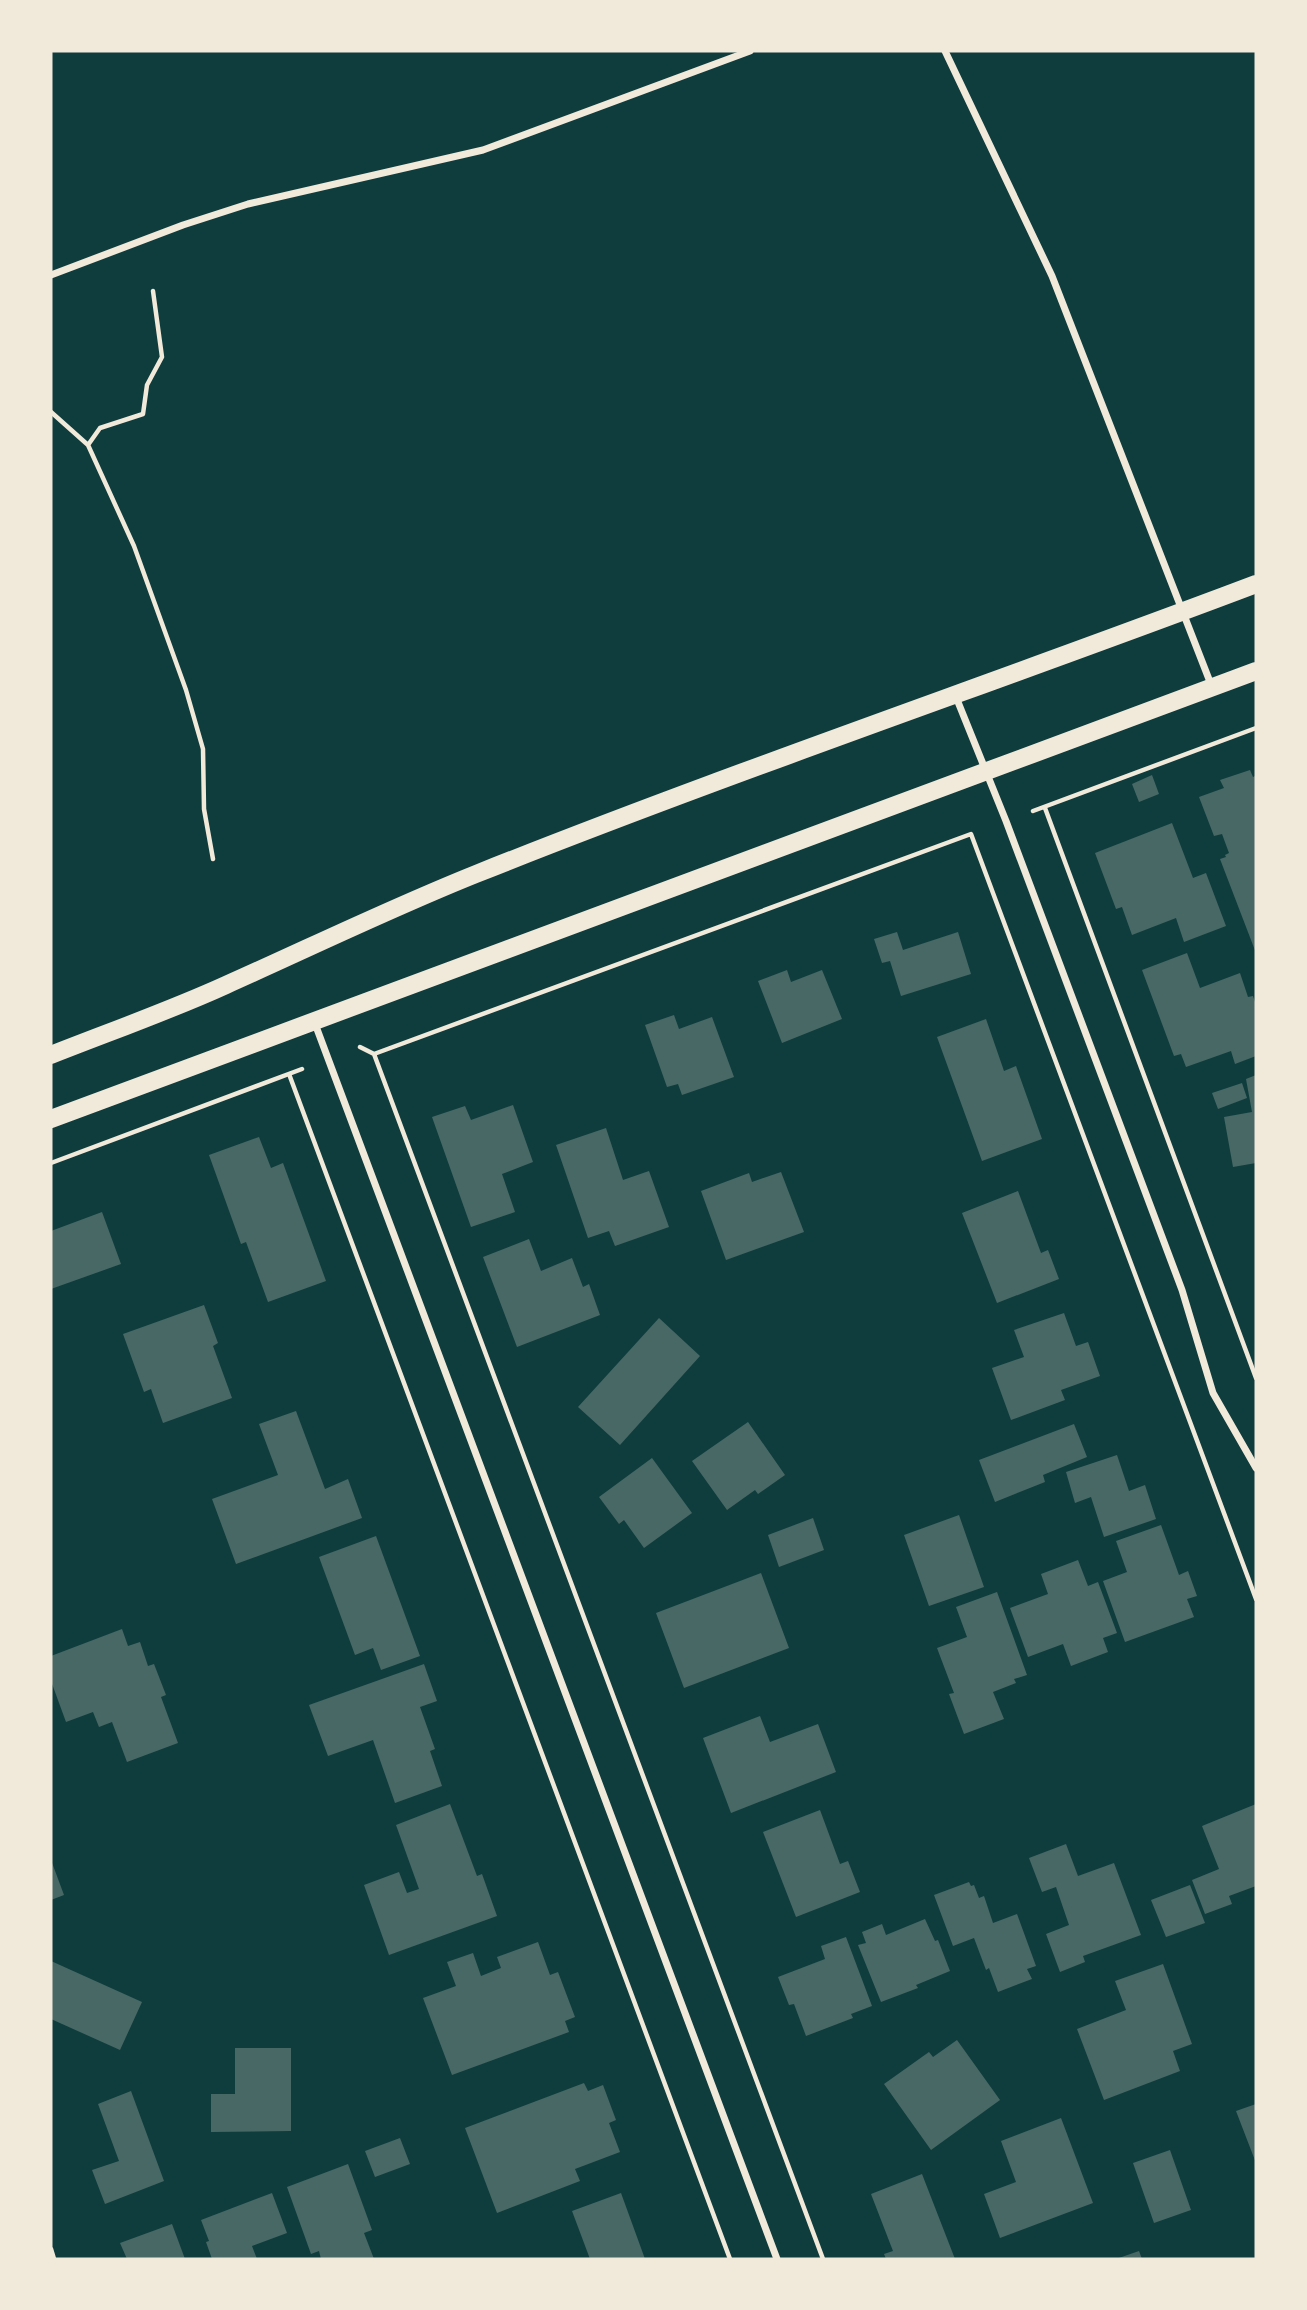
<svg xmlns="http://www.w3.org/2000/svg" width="1307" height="2310" font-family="Quicksand,sans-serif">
<rect width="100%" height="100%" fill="#0f3d3e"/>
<path fill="#486865" d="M1250 770 1253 777 1255 776 1256 779V953L1220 859 1226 857 1225 855 1229 853 1222 834 1214 836 1199 797 1224 788 1220 780Z
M1152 775 1159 794 1139 802 1132 784Z
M1172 823 1193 878 1206 873 1226 926 1184 942 1176 918 1132 935 1122 907 1116 909 1095 853Z
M897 932 903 950 958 932 971 974 901 996 890 961 882 963 874 939Z
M1187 953 1200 988 1240 973 1248 997 1253 996 1256 1005V1056L1235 1064 1231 1051 1186 1067 1181 1054 1174 1056 1142 970Z
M787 970 791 982 822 970 842 1019 782 1043 758 981Z
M674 1015 679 1029 712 1017 734 1077 682 1095 678 1084 667 1087 645 1025Z
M986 1019 1004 1071 1016 1066 1042 1139 982 1161 937 1037Z
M1256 1075V1163L1233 1167 1224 1117 1252 1112 1246 1079Z
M1242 1083 1247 1098 1218 1109 1212 1093Z
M513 1105 533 1162 502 1174 515 1212 471 1227 432 1117 465 1106 471 1120Z
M606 1128 623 1180 649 1171 669 1227 615 1246 609 1231 588 1238 556 1145Z
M259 1137 271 1168 283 1163 326 1281 268 1302 246 1242 241 1244 209 1155Z
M781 1172 804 1232 726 1260 701 1191 749 1173 752 1182Z
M1018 1191 1041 1253 1048 1250 1059 1279 997 1303 962 1213Z
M102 1212 121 1264 51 1289V1231Z
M529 1239 541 1271 572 1258 583 1287 589 1284 600 1315 517 1347 483 1257Z
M204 1305 218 1343 213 1346 232 1398 163 1423 151 1389 144 1392 123 1334Z
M1064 1313 1076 1346 1088 1342 1100 1376 1061 1390 1065 1400 1011 1420 992 1368 1024 1357 1014 1330Z
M659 1318 700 1356 620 1445 578 1407Z
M296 1411 325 1489 348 1479 362 1518 236 1564 212 1499 278 1475 259 1424Z
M748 1422 785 1475 758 1494 755 1490 727 1510 692 1461Z
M1074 1424 1087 1457 1043 1475 1045 1482 995 1502 979 1460Z
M1117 1455 1129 1491 1145 1485 1156 1519 1104 1537 1091 1497 1075 1503 1066 1472Z
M652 1458 692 1513 644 1548 624 1520 619 1524 599 1497Z
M959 1515 984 1587 929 1606 904 1535Z
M813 1518 824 1550 779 1567 768 1535Z
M1161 1525 1179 1575 1188 1571 1197 1596 1187 1599 1194 1617 1125 1642 1103 1581 1127 1572 1116 1541Z
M376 1536 420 1656 381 1670 373 1648 355 1655 319 1557Z
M1078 1560 1088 1586 1098 1582 1117 1633 1103 1638 1108 1652 1071 1666 1063 1644 1028 1657 1010 1608 1048 1594 1041 1574Z
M761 1573 789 1648 684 1688 656 1613Z
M997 1592 1027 1675 1014 1679 1016 1683 993 1692 1004 1719 964 1734 949 1694 954 1693 937 1648 967 1637 956 1607Z
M122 1629 128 1646 140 1642 148 1666 154 1664 166 1695 161 1697 178 1743 127 1762 112 1722 99 1727 93 1712 66 1722 51 1681V1656Z
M424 1664 437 1701 420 1707 435 1749 430 1751 442 1786 395 1803 373 1740 328 1756 309 1705Z
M760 1716 770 1742 818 1724 836 1772 731 1813 703 1738Z
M450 1804 477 1876 482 1874 497 1916 389 1955 364 1885 399 1872 407 1893 419 1889 396 1825Z
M1256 1804V1886L1229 1896 1232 1904 1205 1914 1192 1880 1219 1869 1202 1826Z
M820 1810 840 1864 848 1861 860 1892 796 1917 763 1832Z
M1066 1844 1078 1876 1114 1863 1141 1935 1083 1956 1085 1962 1060 1972 1046 1934 1069 1925 1056 1887 1042 1892 1029 1858Z
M51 1860 64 1895 51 1900Z
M969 1882 971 1886 974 1885 979 1898 984 1896 993 1923 1017 1914 1036 1966 1027 1969 1032 1979 998 1992 989 1968 986 1970 974 1938 953 1946 934 1895Z
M1190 1885 1205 1923 1166 1937 1151 1900Z
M925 1919 935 1941 938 1940 950 1971 916 1985 918 1988 881 2002 858 1945 866 1943 862 1932 882 1924 886 1935Z
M846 1937 872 2006 851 2014 853 2018 806 2036 794 2004 789 2005 778 1977 825 1959 821 1946Z
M538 1942 550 1975 558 1972 575 2017 565 2021 569 2032 452 2075 423 1998 456 1986 447 1962 473 1953 481 1976 501 1968 497 1957Z
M51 1961 142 2002 120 2050 51 2019Z
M1163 1964 1192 2044 1173 2051 1180 2071 1104 2100 1077 2029 1126 2010 1115 1981Z
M957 2040 1000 2100 931 2150 884 2084 929 2052 933 2057Z
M235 2048H291V2131L211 2132V2094H235Z
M584 2083 588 2091 603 2085 616 2120 609 2123 620 2152 575 2169 580 2181 497 2213 465 2128Z
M131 2091 164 2181 105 2204 92 2170 119 2161 98 2104Z
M1256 2104V2163L1236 2111Z
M1061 2118 1093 2203 1000 2238 984 2194 1016 2182 1001 2141Z
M400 2138 410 2164 375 2177 365 2151Z
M1170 2150 1191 2210 1154 2223 1133 2163Z
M348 2164 372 2230 364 2233 374 2259H321L319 2251 311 2254 287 2187Z
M922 2174 955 2259H886L884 2254 893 2251 871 2194Z
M272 2193 287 2233 252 2246 257 2259H212L206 2242 209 2241 201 2220Z
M621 2193 645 2259H590L572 2211Z
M172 2224 185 2259H127L120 2243Z
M1139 2251 1142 2259H1116Z"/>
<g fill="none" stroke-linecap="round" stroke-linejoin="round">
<path stroke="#f1e9da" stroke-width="4.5" d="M51 412 88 445 134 546 186 690 203 749 204 809 213 859
M88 445 100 428 143 414 147 385 162 357 153 291
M1045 808 1256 1378
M1033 811 1256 728
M360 1047 374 1054 823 2259
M374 1054 971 834 1256 1599
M289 1074 730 2259
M51 1163 302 1069
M51 2249 54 2259"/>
<path stroke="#f1e9da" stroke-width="7" d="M945 51 1052 276 1212 687
M51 275 183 225 248 204 483 150 750 51
M956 697 1006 821 1182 1290 1213 1393 1256 1468
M314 1021 777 2259"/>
<path stroke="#f1e9da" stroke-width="18" d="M51 1055C109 1032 169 1011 226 985 309 948 391 908 476 874 734 771 997 682 1256 584
M51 1119 1256 671"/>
</g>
<rect width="1307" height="2310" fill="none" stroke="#f1e9da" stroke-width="105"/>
</svg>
